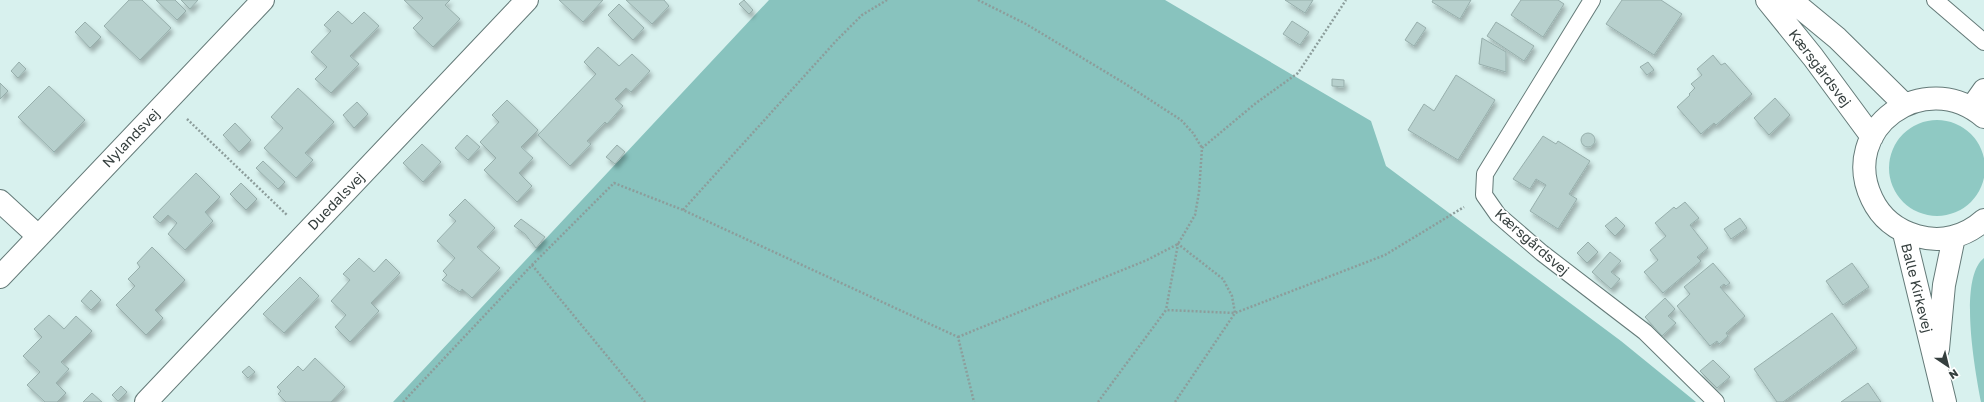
<svg xmlns="http://www.w3.org/2000/svg" width="1984" height="402" font-family="'Golos Text',sans-serif">
<defs>
<filter id="shadow"><feDropShadow dx="2.5" dy="4.5" stdDeviation="2" flood-color="#0004"/></filter>
</defs>
<rect width="100%" height="100%" fill="#d8f1ee"/>
<path fill="#8fc9c3" d="M1889 168a48 48 0 1 1 96 0a48 48 0 1 1-96 0Z
M1984 258V402H1981C1975 371 1958 278 1984 258Z"/>
<path fill="#88c3be" d="M769 0H1165L1371 121 1386 166 1621 341 1696 402H393Z"/>
<path fill="#b7d0cd" stroke="#97afac" filter="url(#shadow)" d="M129 0H142L171 28 140 60 104 26Z
M156 0H175L186 11 177 20Z
M181 0H198L190 9Z
M404 0H450L445 5 460 19 433 47 413 28 423 18Z
M559 0H603L583 22Z
M626 0H664L669 6 652 24Z
M744 0 753 10 749 14 739 4Z
M1285 0H1313L1305 13Z
M1433 0H1471L1460 19 1432 2Z
M1521 0H1558L1564 4 1543 37 1511 15Z
M1622 0H1661L1682 14 1654 55 1606 24Z
M619 4 644 28 633 40 608 15Z
M338 11 352 24 364 12 379 26 350 56 359 64 331 93 315 79 327 67 311 52 331 31 324 25Z
M1292 21 1309 32 1300 45 1283 34Z
M85 22 101 37 90 48 75 32Z
M1417 22 1426 28 1414 46 1405 40Z
M1496 22 1534 46 1524 61 1487 36Z
M1482 38 1506 52V72L1479 64Z
M598 47 619 66 632 54 650 71 631 92 626 88 615 99 623 106 607 124 605 122 587 141 591 144 570 166 538 135 596 74 584 62Z
M1713 55 1721 65 1725 63 1752 94 1716 125 1714 123 1701 134 1677 107 1690 95 1689 94 1695 88 1691 84 1702 75 1697 69Z
M19 62 26 69 18 78 11 71Z
M1648 62 1654 70 1647 75 1640 67Z
M1456 75 1495 100 1458 160 1408 130 1424 104 1434 111Z
M1332 79 1344 80V87L1332 86Z
M0 83 8 91 0 99Z
M49 86 85 120 54 152 18 117Z
M298 88 334 122 305 153 313 160 296 178 264 148 283 128 271 117Z
M1775 98 1790 115 1769 135 1754 118Z
M507 100 538 130 521 147 533 158 519 173 532 186 517 202 484 170 496 158 480 142 499 122 492 115Z
M357 102 368 114 354 128 343 115Z
M235 123 251 140 239 152 223 135Z
M1581 140a7 7 0 1 1 14 0a7 7 0 1 1-14 0Z
M467 135 480 147 468 160 455 148Z
M1543 136 1556 144 1558 141 1590 161 1569 194 1577 199 1558 229 1530 211 1546 185 1536 179 1530 189 1513 179Z
M422 144 441 162 423 182 403 163Z
M617 145 625 152 615 164 606 157Z
M263 161 285 182 278 189 256 168Z
M196 173 220 197 205 212 213 221 185 250 168 234 177 223 168 215 160 223 153 217Z
M241 183 257 199 246 210 230 194Z
M465 199 495 228 477 247 500 268 472 298 462 289 460 292 442 280 447 275 443 271 455 258 437 241 456 221 449 215Z
M1685 202 1699 218 1690 225 1708 248 1697 257 1701 261 1663 293 1644 272 1658 260 1650 250 1666 236 1655 223 1674 207 1676 209Z
M1616 217 1625 226 1615 236 1605 226Z
M1740 218 1747 228 1731 239 1724 229Z
M521 219 545 237 536 248 525 234 514 226Z
M1588 242 1598 252 1587 263 1577 253Z
M152 247 185 280 155 310 163 318 146 335 116 305 135 286 128 279 140 267 137 263Z
M1610 252 1621 261 1611 272 1620 279 1611 289 1592 272Z
M359 258 374 272 386 259 400 273 371 303 379 311 350 342 335 327 346 315 331 301 350 280 343 274Z
M1713 263 1730 283 1726 286 1724 284 1720 287 1745 316 1726 333 1728 336 1719 344 1717 341 1710 346 1677 306 1690 294 1684 287Z
M1852 263 1869 287 1843 305 1826 281Z
M300 277 319 296 284 333 263 314Z
M91 290 101 300 91 310 81 301Z
M1665 298 1675 309 1668 316 1676 323 1662 336 1645 317Z
M1832 313 1857 348 1783 402H1777L1754 369Z
M49 315 64 329 76 316 92 331 61 362 69 369 56 383 66 393 57 402H45L27 385 40 372 23 356 42 337 34 329Z
M315 358 345 387 331 402H286L278 394 281 391 277 387 298 366 303 371Z
M1713 360 1730 377 1717 388 1700 371Z
M249 366 255 372 248 378 242 372Z
M1868 383 1881 402H1841Z
M121 386 127 392 118 401 112 395Z
M92 393 102 402H83Z"/>
<g fill="none" stroke-linecap="round" stroke-linejoin="round">
<g stroke="#647a78" stroke-width="18">
<path id="lane" d="M1592 0 1485 174 1484 195 1498 215 1542 253 1645 332 1716 402
M1935 0 1984 42"/>
</g>
<g stroke="#647a78" stroke-width="24">
<path id="street" d="M1972 107 1984 90
M0 201 38 236
M146 402 527 0"/>
</g>
<g stroke="#647a78" stroke-width="24">
<path id="secondary" d="M1767 0 1813 57 1872 137
M1791 0 1837 38 1904 104
M1984 117C1924 66 1838 129 1872 199 1881 218 1896 230 1917 236 1941 243 1965 237 1984 220
M1904 233 1945 402
M0 277 263 0
M1938 349 1944 285 1954 237"/>
</g>
<path stroke="#8c9d9b" stroke-width="2.5" stroke-dasharray="2 2" stroke-linecap="butt" d="M978 0 1026 24 1124 83 1181 120 1193 133 1202 148
M187 119 287 215
M683 210 836 41 862 15 887 0
M532 265 645 402
M958 337 1147 260 1178 244 1195 215 1199 192 1202 148 1256 103 1298 73 1346 0
M403 402 532 265 614 183 683 210 958 337 974 402
M1098 402 1166 310 1235 313 1232 296 1223 279 1178 244 1166 310
M1175 402 1235 313 1385 255 1464 207"/>
<use href="#lane" stroke="#fff" stroke-width="16"/>
<use href="#street" stroke="#fff" stroke-width="22"/>
<use href="#secondary" stroke="#fff" stroke-width="22"/>
</g>
<g text-anchor="middle" stroke-width="3.5" stroke-linejoin="round" paint-order="stroke">
<g font-size="14" fill="#353f3e" stroke="#fff">
<text transform="translate(1820 68) rotate(53)" y="5">Kærsgårdsvej</text>
<text transform="translate(131 138) rotate(-46)" y="5">Nylandsvej</text>
<text transform="translate(336 201) rotate(-46)" y="5">Duedalsvej</text>
<text transform="translate(1532 242) rotate(41)" y="5">Kærsgårdsvej</text>
<text transform="translate(1917 288) rotate(76)" y="5">Balle Kirkevej</text>
</g>
</g>
<g transform="translate(1948 366) rotate(145)" stroke="#ffffff" stroke-width="3" paint-order="stroke">
<path d="M0-3L7 15L0 10L-7 15Z" fill="#353f3e"/>
<text y="-6" font-size="11" font-weight="bold" text-anchor="middle" fill="#353f3e">N</text>
</g>
</svg>
